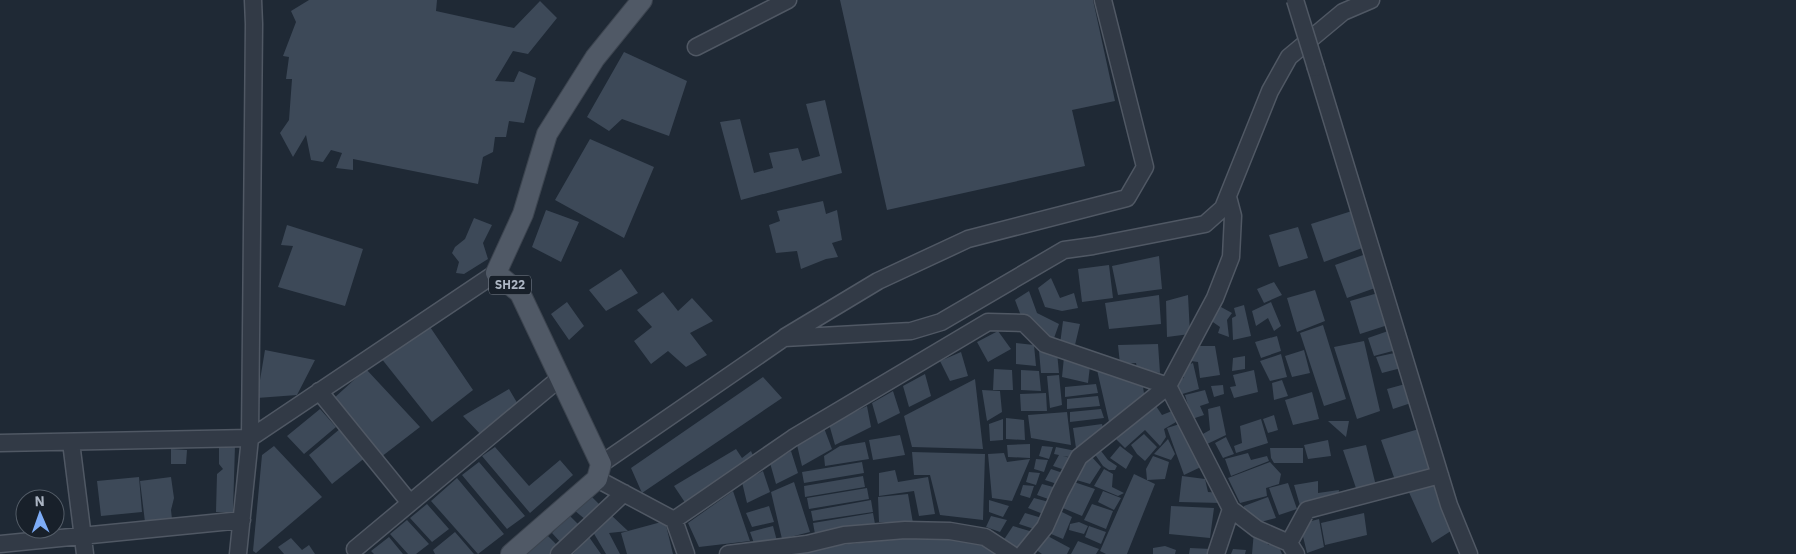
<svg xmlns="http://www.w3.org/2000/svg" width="1796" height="554" font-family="'IBM Plex Sans',sans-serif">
<rect width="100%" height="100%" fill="#1f2935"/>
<path fill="#3d4958" d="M309 0H437L436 11 514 28 540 1 557 18 528 54 513 51 495 81 514 82 519 71 536 78 524 123 509 121 506 137H495L493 152 483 157 478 184 353 159V170L336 168 342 153 331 150 323 162 311 160 306 135 293 157 280 133 289 120 292 79H286L289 57 283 56 296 22 291 11Z
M840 0H1093L1115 101 1072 110 1085 166 887 210Z
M624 52 687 81 669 136 622 119 609 131 587 117Z
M825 100 842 173 741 200 720 122 740 119 754 173 773 168 769 153 798 148 802 161 820 156 806 104Z
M590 139 654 167 624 238 555 200Z
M823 201 826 214 837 210 842 240 832 243 838 257 826 259 801 269 797 251 776 253 769 225 780 221 777 211Z
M546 210 579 222 561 262 532 247Z
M1355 210 1365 247 1324 262 1311 224Z
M474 218 492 225 483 243 488 259 464 274 456 273 459 262 452 253 455 247 465 239Z
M287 225 363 249 345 306 278 287 293 246 281 245Z
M1298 227 1308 258 1279 267 1269 235Z
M1366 254 1375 288 1347 298 1335 265Z
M1159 256 1162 289 1118 295 1112 266Z
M1109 265 1113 298 1082 302 1078 269Z
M621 269 638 293 606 311 589 290Z
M1051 278 1060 298 1074 293 1078 308 1062 311 1045 307 1038 288Z
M1274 282 1282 295 1264 303 1257 289Z
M1315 290 1325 321 1297 332 1287 298Z
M1029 291 1037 313 1059 324 1053 341 1023 321 1015 300Z
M663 292 678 311 692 298 713 321 690 333 707 355 686 367 668 351 651 364 634 341 652 327 637 310Z
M1378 293 1391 324 1360 334 1350 301Z
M1159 295 1161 324 1109 329 1105 303Z
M1188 295 1190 334 1167 337 1166 301Z
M567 302 584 326 569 340 551 314Z
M1271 302 1281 326 1274 331 1268 318 1256 326 1252 311Z
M1244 305 1251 336 1233 340 1232 318 1236 316 1234 308Z
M1221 307 1232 313 1227 320 1229 337 1218 333 1220 327 1210 320Z
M1063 321 1080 324 1074 349 1060 344Z
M428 324 473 390 432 422 381 358Z
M1323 325 1346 399 1324 406 1300 333Z
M1391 330 1400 349 1374 356 1368 338Z
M998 331 1011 349 988 362 977 342Z
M1277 336 1281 351 1261 358 1255 342Z
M1364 341 1380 411 1357 419 1334 347Z
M1016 343 1034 345 1036 366 1016 364Z
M1158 344 1160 373 1137 368 1136 363 1120 364 1118 345Z
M1192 346H1215L1220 375 1200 378 1198 362 1191 361Z
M265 350 315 360 297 395 257 398Z
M1304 350 1310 373 1292 377 1285 356Z
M1039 351 1057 352 1059 373H1041Z
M961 352 968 376 950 381 940 361Z
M1399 352 1405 367 1382 373 1376 357Z
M1281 354 1287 377 1270 381 1260 361Z
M1245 356V369L1232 371 1233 358Z
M1064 357 1090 366 1088 383 1062 377Z
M1193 363 1199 389 1179 395 1174 380 1184 378 1180 368Z
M366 369 420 427 381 457 333 399Z
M994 369 1012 370 1013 390H993Z
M1021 370 1039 371 1041 391 1021 390Z
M1097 370 1142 380 1145 400 1110 426Z
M1254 370 1258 392 1234 398 1230 387 1236 386 1233 375Z
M925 374 931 396 909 407 903 386Z
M1059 375 1062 405 1050 408 1047 376Z
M763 377 782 398 642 493 631 468Z
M975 379 983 449 912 447 904 416Z
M1282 380 1288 396 1274 400 1272 383Z
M1409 383 1414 402 1393 409 1387 389Z
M1096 384 1098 393 1065 397V387Z
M1223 385 1224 394 1214 397 1211 386Z
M509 389 519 406 483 437 463 416Z
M982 390 1000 391 1002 412 987 421Z
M1205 390 1209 403 1200 406 1204 415 1192 419 1185 395Z
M893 391 900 413 878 424 872 403Z
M1312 392 1319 419 1293 425 1285 400Z
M1046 393 1047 411H1021L1020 394Z
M1098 396 1100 406 1067 409V399Z
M867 406 871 427 835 445 829 424Z
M1156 406 1162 415 1172 411 1176 422 1164 429 1166 437 1160 446 1145 430 1125 448 1114 437Z
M1220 406 1226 435 1205 445 1201 435 1210 430 1208 409Z
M320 409 336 427 304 454 287 436Z
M1101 409 1104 418 1070 422V412Z
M1067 412 1071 445 1031 438 1028 415Z
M1274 415 1278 430 1268 433 1263 419Z
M1006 418 1024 420 1025 440 1006 439Z
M1003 419V440L990 441 989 424Z
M1261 419 1268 443 1236 453 1234 446 1242 443 1240 426Z
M1328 421H1349L1346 437Z
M1183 423 1203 466 1184 475 1167 428Z
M1102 424 1104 432 1085 449 1076 448 1073 428Z
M341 428 366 457 332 484 309 455Z
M824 428 832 449 802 466 797 445Z
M1419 429 1436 470 1396 483 1381 440Z
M1144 434 1157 447 1145 461 1137 454 1131 445Z
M900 435 905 455 873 460 869 440Z
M1226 437 1234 454 1223 458 1215 443Z
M1168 439 1175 454 1171 460 1154 454Z
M1328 440 1331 456 1308 459 1304 445Z
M865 442 869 459 825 466 824 456 840 446Z
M1030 444V458L1008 457 1007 445Z
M219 445H235L233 512H216L217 474 223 469 219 464Z
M1366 445 1376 486 1357 491 1343 450Z
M274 446 322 497 256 553 253 551 262 455Z
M1042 446 1053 447 1049 459 1039 456Z
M1120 446 1133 456 1126 469 1110 458Z
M495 447 529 486 560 460 573 475 530 513 482 456Z
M1056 447 1076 451V458L1063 456 1074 459 1068 471 1053 466 1059 455 1054 454Z
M1098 447 1108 460 1117 466 1115 470H1109L1103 466 1094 453Z
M1270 448H1303V463H1274L1271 458Z
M171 449 187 450 186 464H171Z
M736 449 742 458 751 451 755 460 686 504 674 486Z
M791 451 798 473 776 484 770 463Z
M912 452 985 454 983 520 940 515 930 475H914Z
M1004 453 1007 462 1030 459 1012 501 992 498 988 454Z
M1248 453 1251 460 1267 456 1269 461 1231 476 1225 459Z
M1091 456 1101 467 1090 484 1073 479 1080 465Z
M1153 456 1169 462 1165 479 1147 480 1146 469Z
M1036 459 1048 460 1044 472 1034 469Z
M479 462 525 516 507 529 462 475Z
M862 462 864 473 804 483 802 472Z
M1270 462 1281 474 1279 484 1266 488 1267 496 1240 503 1228 478Z
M1051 469 1066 474 1060 485 1045 480Z
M1104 469 1113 474 1112 487 1124 493 1118 496 1094 486Z
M895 470 898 482 928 477 935 514 919 516 914 491 879 496V473Z
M763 471 770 492 747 503 742 482Z
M1029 472 1040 473 1036 485 1026 482Z
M1134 474 1155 484 1127 554H1106L1100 551Z
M863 476 865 487 805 497 804 486Z
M1182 476 1205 479 1208 492 1221 493 1222 503 1179 502Z
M139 477 142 512 101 516 97 481Z
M171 477 174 498 171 510 172 519 145 522 140 481Z
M457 478 504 534 478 554 431 501Z
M1438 479 1454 529 1432 543 1407 488Z
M1068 480 1095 489 1082 516 1058 506Z
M1318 481V493L1339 490 1338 498 1301 509 1294 485Z
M794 482 810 532 782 539 771 492Z
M1288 483 1297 509 1279 515 1269 488Z
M1042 484 1057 488 1051 500 1037 495Z
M1023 485 1034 486 1030 498 1020 495Z
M867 488 869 499 809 509 807 498Z
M733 491 750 541 699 547 688 523Z
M1103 491 1121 498 1114 510 1098 502Z
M908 494 913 523 879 522 878 497Z
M590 495 602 507 586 520 574 510Z
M1268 497 1276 518 1257 523 1244 512V506Z
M1034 498 1049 502 1043 514 1028 508Z
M871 500 873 512 813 521 811 511Z
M989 500 1009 506 1003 517 989 512Z
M427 504 449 529 432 542 410 518Z
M1092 504 1113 511 1106 529 1084 520Z
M769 506 774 522 752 527 746 513Z
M1171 506 1214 508 1210 538 1169 534Z
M1056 509 1072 517 1063 539 1044 531Z
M873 513 875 524 815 534 813 523Z
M1025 513 1042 518 1034 529 1019 524Z
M1364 513 1367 535 1325 545 1321 523Z
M610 514 628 531 665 521 673 554H627L621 533 628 531 609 533 620 554H606L593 532Z
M569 515 582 528 562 544 552 533Z
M991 516 1007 520 1000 532 986 527Z
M1319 519 1324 547 1307 553 1300 524Z
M407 520 429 544 416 554H408L390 534Z
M1079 522 1088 526 1084 534 1069 530 1070 524Z
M773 526 777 541 755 546 750 532Z
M1013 526 1033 532 1019 554 1003 541Z
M1089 526 1106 532 1101 544 1085 537Z
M1254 531 1266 536 1268 545 1278 544 1282 554H1252Z
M455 532 474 554H435L433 550Z
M1044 534 1070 548 1067 554H1042L1035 549Z
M547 535 560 548 553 554H527Z
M943 535 988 545 1001 554H779L838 545Z
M389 537 403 554H374L371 551Z
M589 537 601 554H573Z
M291 538 302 550 309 545 315 554H284L278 547Z
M1078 541 1099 549 1096 554H1071Z
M1165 546 1176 550 1175 554H1153V548Z
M1190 548 1211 549 1210 554H1189Z
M1233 549 1246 550 1245 554H1231Z"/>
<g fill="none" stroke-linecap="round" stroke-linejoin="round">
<g stroke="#505864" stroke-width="19">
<path id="minor" d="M696 47 788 0
M1316 68 1449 505 1469 554
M785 337 878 281 968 239 1127 198 1145 167 1103 0
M319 391 410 503
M71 442 85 554
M0 443 250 438 496 273
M601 464 784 338 911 331 941 322 1064 250 1093 246 1205 224 1223 208 1270 91 1289 57 1343 12 1371 0
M597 479 674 520 686 554
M674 520 793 438 988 322 1024 323 1045 344 1168 386 1231 509 1257 529 1289 543 1296 554
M1289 543 1307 510 1440 475
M0 544 242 520
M355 549 560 378
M238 554 250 438 254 24 253 0
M559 554 624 493
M728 554 807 544 844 535 905 530 950 531 985 537 1011 554
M1023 554 1045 527 1060 493 1079 457 1168 386 1215 298 1231 257 1233 216 1228 197
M1216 554 1231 509"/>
</g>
<g stroke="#3c444f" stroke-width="22">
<path id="major" d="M511 554 597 479 601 464 520 293 496 273 523 214 547 134 595 58 642 0"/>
</g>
<use href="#minor" stroke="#323a46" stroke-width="16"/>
<use href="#major" stroke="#505966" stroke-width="20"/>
<g stroke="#505864" stroke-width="19" stroke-linecap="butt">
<path id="minor-bridge" d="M1295 0 1316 68"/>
</g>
<use href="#minor-bridge" stroke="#323a46" stroke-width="16"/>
</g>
<g text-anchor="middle" stroke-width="4" stroke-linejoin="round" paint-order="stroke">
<rect fill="#18202a" stroke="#808895" stroke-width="1" x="489" y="275.5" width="42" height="19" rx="4"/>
<g font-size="12" font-weight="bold" fill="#acb5c3">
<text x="510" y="289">SH22</text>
</g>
</g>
<g transform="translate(40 514) rotate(358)"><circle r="24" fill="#18202a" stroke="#535c67"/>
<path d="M0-4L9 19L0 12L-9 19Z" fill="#7dacf7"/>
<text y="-8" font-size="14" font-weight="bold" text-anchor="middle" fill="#acb5c3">N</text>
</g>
</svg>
